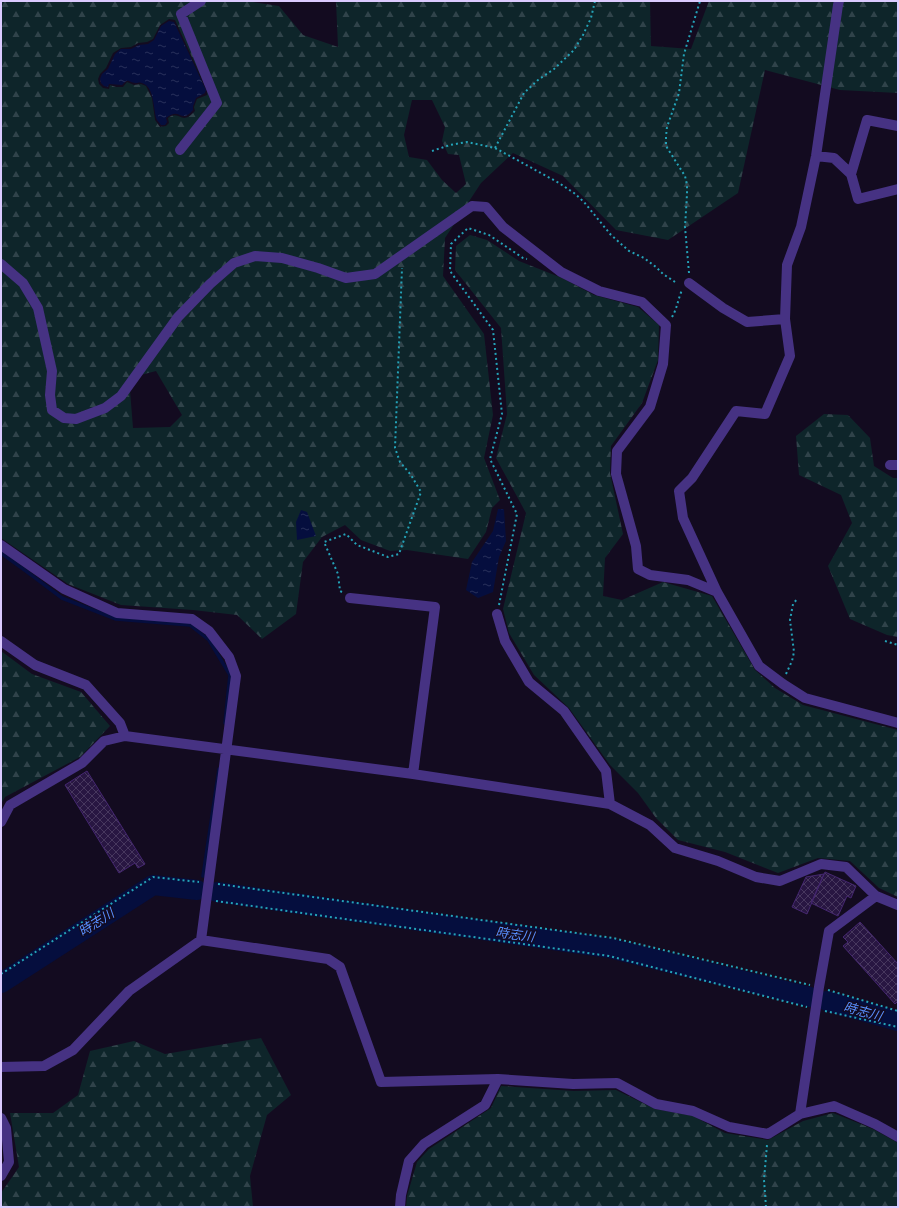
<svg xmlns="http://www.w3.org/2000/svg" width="899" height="1208" font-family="Lato,'Noto Sans JP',sans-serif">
<defs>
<pattern id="forest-firs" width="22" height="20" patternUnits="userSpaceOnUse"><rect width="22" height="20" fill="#0e252a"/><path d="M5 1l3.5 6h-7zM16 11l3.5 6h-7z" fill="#30434a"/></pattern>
<pattern id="water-ripples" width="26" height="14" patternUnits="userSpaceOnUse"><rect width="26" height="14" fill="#050e3e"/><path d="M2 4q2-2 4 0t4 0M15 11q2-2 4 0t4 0" fill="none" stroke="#29305b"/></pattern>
<pattern id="building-cross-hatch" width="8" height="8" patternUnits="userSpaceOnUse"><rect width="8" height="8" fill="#281642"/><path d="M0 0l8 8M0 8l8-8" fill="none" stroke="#47375e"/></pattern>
</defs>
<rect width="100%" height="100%" fill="#130b20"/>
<path fill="url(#forest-firs)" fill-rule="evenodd" d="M1 1H246L279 6 303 35 338 47 336 1H650L651 46 691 49 709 1H898V93L840 90 765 70 738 193 668 240 616 230 563 176 513 153 481 183 445 238 443 276 484 334 493 415 484 458 500 500 492 508 486 532 468 559 407 550 390 551 361 540 345 525 322 537 303 562 296 614 262 639 237 615 193 610 121 605 68 584 1 538ZM169 19 175 20 207 90V95L197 99 194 107 195 111C181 127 180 109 168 118L169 123 166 126 160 127 155 120 152 98 146 86 141 84 134 85 127 82 123 87H116L110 85 109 89 103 88 99 84 98 79 100 74 106 68 113 53 121 48 131 47 138 43 147 42 153 39 160 25ZM412 100H432L445 127 442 141 448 154 459 155 466 184 456 193 442 180 427 160 409 157 404 135ZM156 371 182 415 170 427 133 428 129 378Z
M470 235 487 240 519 261 562 278 594 295 638 307 659 325 658 360 642 403 611 446 610 473 623 534 605 558 603 596 622 600 663 582 712 596 755 670 775 688 803 705 898 730V897L879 888 850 861 818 858 778 873 725 852 678 840 656 818 638 793 610 765 569 708 534 675 509 633 503 609 526 513 496 458 507 414 501 328 455 270 456 246Z
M824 414 848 415 870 438 874 466 893 478H898V637L887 635 850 619 828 566 852 523 841 495 799 475 796 436Z
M1 651 32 674 81 692 110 726 80 757 5 797 1 804Z
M261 1038 291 1095 267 1115 250 1176 253 1207H1V1193L19 1167 10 1113H53L78 1095 90 1051 134 1041 165 1054Z
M501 1086 574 1091 616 1090 655 1109 693 1116 725 1133 768 1140 803 1121 833 1113 873 1129 898 1143V1207H406L407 1196 417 1162 429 1149 491 1108Z"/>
<path fill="url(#water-ripples)" d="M169 21 174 22 206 90 205 93 196 98 193 106V110C180 125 181 106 166 118L167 122 165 125H161C160 123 158 122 157 120 153 110 155 87 142 83 138 82 139 83 136 83 128 83 129 77 122 85L109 84 108 87 104 86 101 83 100 79 102 74 108 69 115 54 121 49H131L139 45 148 44 154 40 161 26Z
M498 509H504L506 541 499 557 493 592 478 598 466 590 472 562 493 531Z
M301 510 307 512 316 536 297 540 296 522Z"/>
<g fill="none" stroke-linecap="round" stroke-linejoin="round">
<path stroke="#050e3e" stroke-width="3.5" d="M1 553 26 571 62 598 116 619 190 625 209 640 230 675 225 723
M203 876 219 769"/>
<path stroke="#050e3e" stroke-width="20" d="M217 892 609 948 810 997
M1 983 153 885 197 890
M827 1001 898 1021"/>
</g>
<path fill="url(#building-cross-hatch)" stroke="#442670" d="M87 771 145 864 138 868 135 863 119 873 65 785Z
M825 872 856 886 851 898 847 896 838 916 811 903Z
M824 874 807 914 792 907 806 877Z
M860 922 898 964V1001L895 1004 843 946 848 942 843 937Z"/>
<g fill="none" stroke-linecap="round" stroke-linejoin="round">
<path stroke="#24a3b8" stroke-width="2" stroke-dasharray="2 3" stroke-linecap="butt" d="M495 148 524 93 538 80 554 69 574 50 583 35 591 18 595 1
M432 151 450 145 467 142 495 148 519 161 559 183 574 193 584 202 611 235 629 251 644 258 656 267 663 274 675 282
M689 273 685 227 687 194V185L685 176 666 146V136L667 127 679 93 684 54 700 1
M672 317C677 309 678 299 682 290
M342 592 340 591 338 574 324 542 346 534 357 545 388 557 399 554 421 492 411 475 400 462 395 448 402 268
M499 605 517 514 490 459 502 414 493 330 450 271 451 244 468 228 489 235 523 258 527 259
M885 641 898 645
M786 674 792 661 794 652 790 620 793 604 798 598
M218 884 613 938 810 985
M216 901 609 956 807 1007
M1 974 153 877 199 882
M828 990 898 1011
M825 1011 898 1027
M766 1207 764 1180 767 1145"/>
<path stroke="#463283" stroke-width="10" d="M839 1 838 5 816 156 801 227 787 265 785 319 790 356 765 414 736 411 692 478 679 491 683 518 717 592 759 666 783 684 805 698 898 723
M180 150 217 103 181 14 201 1
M816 156 834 158 851 174 858 199 898 189
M851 174 867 120 898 126
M1 264 23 283 38 308 52 371 50 395 52 410 64 418 76 419 105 408 121 396 178 317 210 284 234 263 255 256 282 258 318 268 346 278 375 274 472 206 486 207 503 227 561 272 599 291 642 302 666 325 663 364 650 407 617 451 616 474 636 546 638 569 650 575 688 580 717 592
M689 283 723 308 747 322 785 319
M890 465H898
M1 545 64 589 117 613 192 619 209 631 229 657 236 676 201 940
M350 598 435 607 413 774
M497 614 505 641 529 682 564 711 606 771 610 804
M1 641 35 665 86 685 120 723 125 736
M1 822 10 805 82 763 104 741 125 736 413 774 610 804 650 825 675 848 718 861 756 877 780 881 821 864 846 867 876 896 898 905
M1 1067 44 1066 73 1050 129 991 201 940 328 959 340 967 381 1082 498 1079 573 1084 617 1083 656 1104 693 1111 729 1127 768 1134 800 1114 834 1106 875 1124 898 1137
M800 1114 819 987 829 931 876 896
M1 1118 6 1128 9 1162 1 1176
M400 1207 401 1195 409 1161 424 1144 485 1105 498 1079"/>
</g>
<g text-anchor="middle" stroke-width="3" stroke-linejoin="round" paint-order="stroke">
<g font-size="13" font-style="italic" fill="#588fff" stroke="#130b20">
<text transform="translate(96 922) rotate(-33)" y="5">時志川</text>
<text transform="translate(515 934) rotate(8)" y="5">時志川</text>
<text transform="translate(863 1011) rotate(15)" y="5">時志川</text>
</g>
</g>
<rect width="899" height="1208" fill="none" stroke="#dbcaff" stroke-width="4"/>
</svg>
